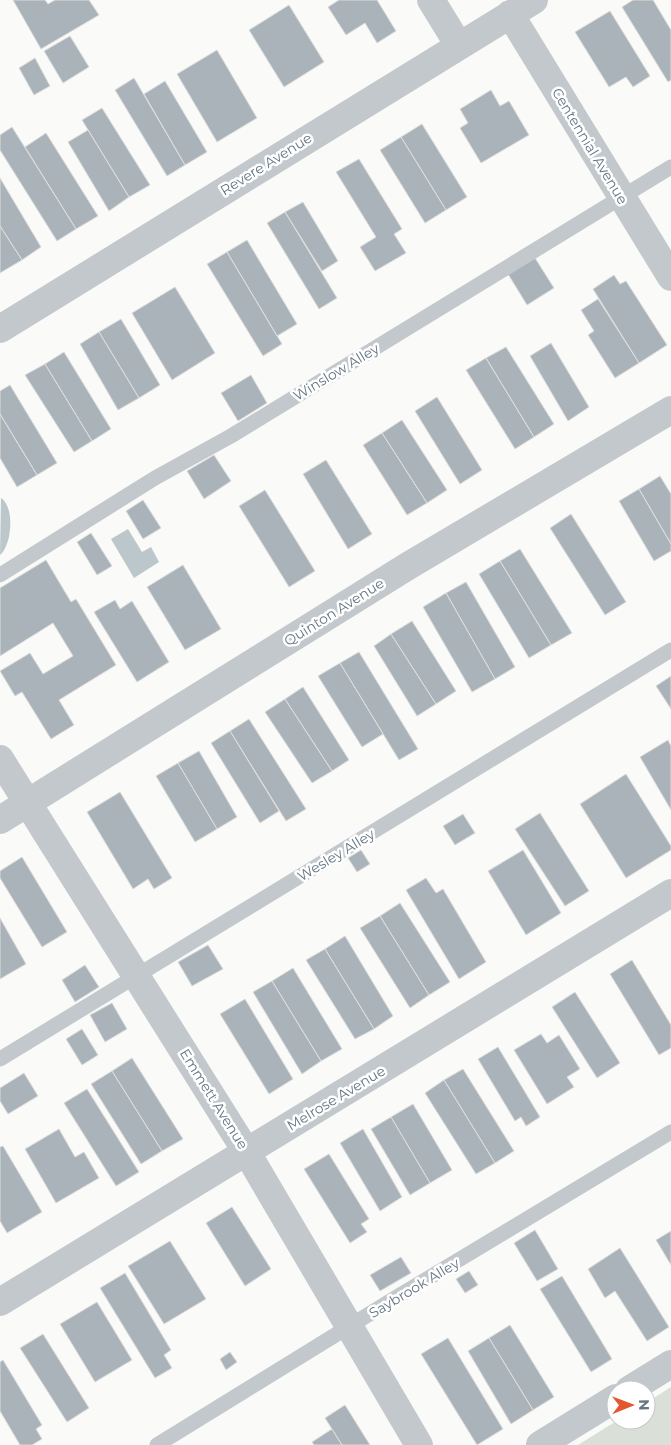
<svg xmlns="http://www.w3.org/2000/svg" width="671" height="1445" font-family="Montserrat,sans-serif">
<rect width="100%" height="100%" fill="#fafaf8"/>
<path fill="#dadfd7" d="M671 1387V1445H578L618 1420H646V1403Z"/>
<path fill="#bbc7cb" d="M1 498C15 507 12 545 0 555Z
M128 529 142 552 151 547 159 562 134 578 111 539Z"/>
<path fill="#aab3b9" stroke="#dcdcda" d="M13 0H45L48 4 55 0H89L99 15 41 49Z
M339 0H377L396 31 377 43 365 23 346 35 328 7Z
M633 0H653L671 30V80L668 82 622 7Z
M289 5 324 62 284 87 249 30Z
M610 11 650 76 633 87 626 77 609 87 575 32Z
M70 36 89 67 63 83 44 51Z
M217 50 257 118 217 142 177 74Z
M35 58 50 86 34 95 19 68Z
M134 78 185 165 167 176 115 90Z
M165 81 207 152 185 165 144 94Z
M491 90 500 106 509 101 529 135 481 163 460 128 468 123 460 109Z
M102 108 150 185 129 197 82 120Z
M422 124 467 197 446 210 401 137Z
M12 127 76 229 57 241 0 150V135Z
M88 130 129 197 109 211 68 142Z
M46 133 98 216 76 229 25 147Z
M401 137 446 210 425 223 380 150Z
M359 159 402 229 394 234 406 253 375 271 360 247 376 237 336 172Z
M0 178 41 247 22 260 0 226Z
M303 202 338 261 322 271 285 212Z
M285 212 337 298 319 309 267 223Z
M0 226 22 260 0 273Z
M247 240 297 324 277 336 227 252Z
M227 252 282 344 263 356 207 264Z
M535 258 554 288 527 305 508 274Z
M614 275 620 284 626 281 667 345 639 363 593 289Z
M175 287 215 353 172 380 132 313Z
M598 299 639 363 615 378 588 335 594 331 581 310Z
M121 319 160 385 139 398 99 332Z
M99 332 139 398 118 410 80 344Z
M551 343 589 407 568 421 530 356Z
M506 347 554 424 534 437 486 358Z
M64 352 111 429 92 441 45 364Z
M486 358 534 437 515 449 466 370Z
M45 364 92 441 74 452 25 375Z
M251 375 267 403 238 421 221 393Z
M10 385 57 463 37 475 0 414V391Z
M437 397 482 470 460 484 415 411Z
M0 414 37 475 17 487 0 458Z
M402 420 447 490 427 503 382 433Z
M382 433 427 503 407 515 363 445Z
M214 455 231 481 204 499 187 471Z
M326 460 372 534 348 549 303 474Z
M660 476 671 494V544L639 489Z
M639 489 671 544V551L654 561 619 501Z
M265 490 315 571 289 587 239 506Z
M143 500 161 528 143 539 126 511Z
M571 514 626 602 605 615 550 528Z
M91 533 112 566 97 575 77 542Z
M520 549 572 633 551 645 500 561Z
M46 560 71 602 76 599 116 665 59 700 74 725 51 739 22 692 15 696 0 671 30 653 43 674 73 656 53 623 0 656V588Z
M500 561 551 645 529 658 479 574Z
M183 565 221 629 185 650 147 587Z
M466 582 515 667 495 679 446 593Z
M446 593 495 679 472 692 423 607Z
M115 600 120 609 132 601 169 662 137 682 94 612Z
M412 621 456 691 436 704 391 634Z
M391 634 436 704 417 716 374 646Z
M359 652 418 749 399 760 340 663Z
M340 663 383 734 362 747 318 676Z
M671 676V709L656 686Z
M303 687 349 760 332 771 285 699Z
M285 699 332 771 312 783 265 712Z
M249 719 306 809 286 821 230 731Z
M230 731 279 811 260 823 211 743Z
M668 740 671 746V810L640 757Z
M199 751 237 817 217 829 178 763Z
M178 763 217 829 195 842 156 776Z
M626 774 671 846V850L626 878 580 804Z
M120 792 172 878 154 889 148 879 133 889 87 812Z
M540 813 589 891 565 906 515 829Z
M463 814 475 833 455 845 443 826Z
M361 850 370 864 357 872 348 858Z
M523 850 561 913 526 935 488 871Z
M22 857 67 932 42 947 0 878V871Z
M426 878 436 893 443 889 486 962 459 979 406 890Z
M400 903 450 982 429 995 380 916Z
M380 916 429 995 410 1008 360 928Z
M0 918 26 964 0 979Z
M345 936 393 1016 374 1029 325 949Z
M208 945 223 969 192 986 178 962Z
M325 949 374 1029 355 1039 306 960Z
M632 960 671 1025V1048L659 1055 610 974Z
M85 965 99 987 75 1002 62 980Z
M293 968 342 1049 321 1061 272 981Z
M272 981 321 1061 302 1074 253 992Z
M575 992 620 1063 597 1078 552 1007Z
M245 999 293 1079 269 1094 220 1014Z
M112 1003 127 1029 105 1042 90 1015Z
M82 1029 98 1055 82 1065 66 1039Z
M541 1034 547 1043 559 1035 580 1069 567 1077 574 1087 547 1104 514 1050Z
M498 1047 540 1117 526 1126 521 1117 515 1121 478 1059Z
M132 1058 183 1139 162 1151 112 1071Z
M463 1069 514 1151 495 1163 444 1080Z
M112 1071 162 1151 141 1164 91 1084Z
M24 1073 38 1096 8 1114 0 1101V1088Z
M444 1080 495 1163 476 1174 425 1093Z
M87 1089 139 1172 116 1186 64 1103Z
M413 1104 452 1170 430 1183 391 1117Z
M391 1117 430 1183 410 1195 371 1129Z
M59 1129 75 1157 84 1152 99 1178 56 1203 25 1149Z
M363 1129 402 1197 380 1211 340 1143Z
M3 1146 42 1212 7 1233 0 1221V1147Z
M329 1154 369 1219 361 1224 367 1232 350 1243 304 1169Z
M232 1207 271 1269 245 1286 206 1223Z
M535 1230 558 1269 537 1281 514 1243Z
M671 1231V1265L656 1240Z
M170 1241 206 1299 164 1324 128 1266Z
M620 1248 669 1327 647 1341 615 1291 605 1298 588 1269Z
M401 1257 411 1273 380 1291 370 1275Z
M469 1271 478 1285 465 1293 456 1279Z
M125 1273 171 1350 164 1355 172 1368 155 1378 100 1288Z
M562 1276 612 1359 591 1372 540 1289Z
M97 1302 132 1360 95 1382 60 1324Z
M510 1325 554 1397 533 1410 489 1338Z
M43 1334 89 1408 67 1422 20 1348Z
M448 1338 503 1429 477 1445 421 1354Z
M489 1338 533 1410 511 1424 468 1351Z
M230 1352 237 1362 226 1370 220 1359Z
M3 1360 42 1425 36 1429 42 1439 32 1445H20L0 1411V1362Z
M345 1405 370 1445H342L325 1418Z
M332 1429 342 1445H314L312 1442Z"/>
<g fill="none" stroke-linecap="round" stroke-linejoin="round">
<path stroke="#c3c8cc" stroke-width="15" d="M0 575 155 478 231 436 671 167
M0 1059 671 650
M157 1445 392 1300 671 1132"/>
<path stroke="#c3c8cc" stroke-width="28" d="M431 0 458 44
M510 14 671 277
M0 329 534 0
M0 759 246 1151 419 1445
M0 820 408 566 671 410
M0 1302 671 893
M629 1390 671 1364
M540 1445 616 1398"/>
</g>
<g text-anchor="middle" stroke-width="5" stroke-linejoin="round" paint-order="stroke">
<g font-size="14" fill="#657683" stroke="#fff">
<text transform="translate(590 146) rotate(59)" y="5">Centennial Avenue</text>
<text transform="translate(266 164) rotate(-32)" y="5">Revere Avenue</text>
<text transform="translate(336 372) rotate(-31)" y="5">Winslow Alley</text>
<text transform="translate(334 612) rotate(-32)" y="5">Quinton Avenue</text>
<text transform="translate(336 855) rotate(-31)" y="5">Wesley Alley</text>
<text transform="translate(336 1098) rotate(-31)" y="5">Melrose Avenue</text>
<text transform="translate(214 1099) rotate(58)" y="5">Emmett Avenue</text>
<text transform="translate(414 1288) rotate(-31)" y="5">Saybrook Alley</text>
</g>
</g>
<g transform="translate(631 1405) rotate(89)"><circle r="24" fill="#ffffff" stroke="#c1c8cd"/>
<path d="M0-4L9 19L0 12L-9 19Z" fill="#e4572e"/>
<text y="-8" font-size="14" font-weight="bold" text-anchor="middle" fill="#657683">N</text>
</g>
</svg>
